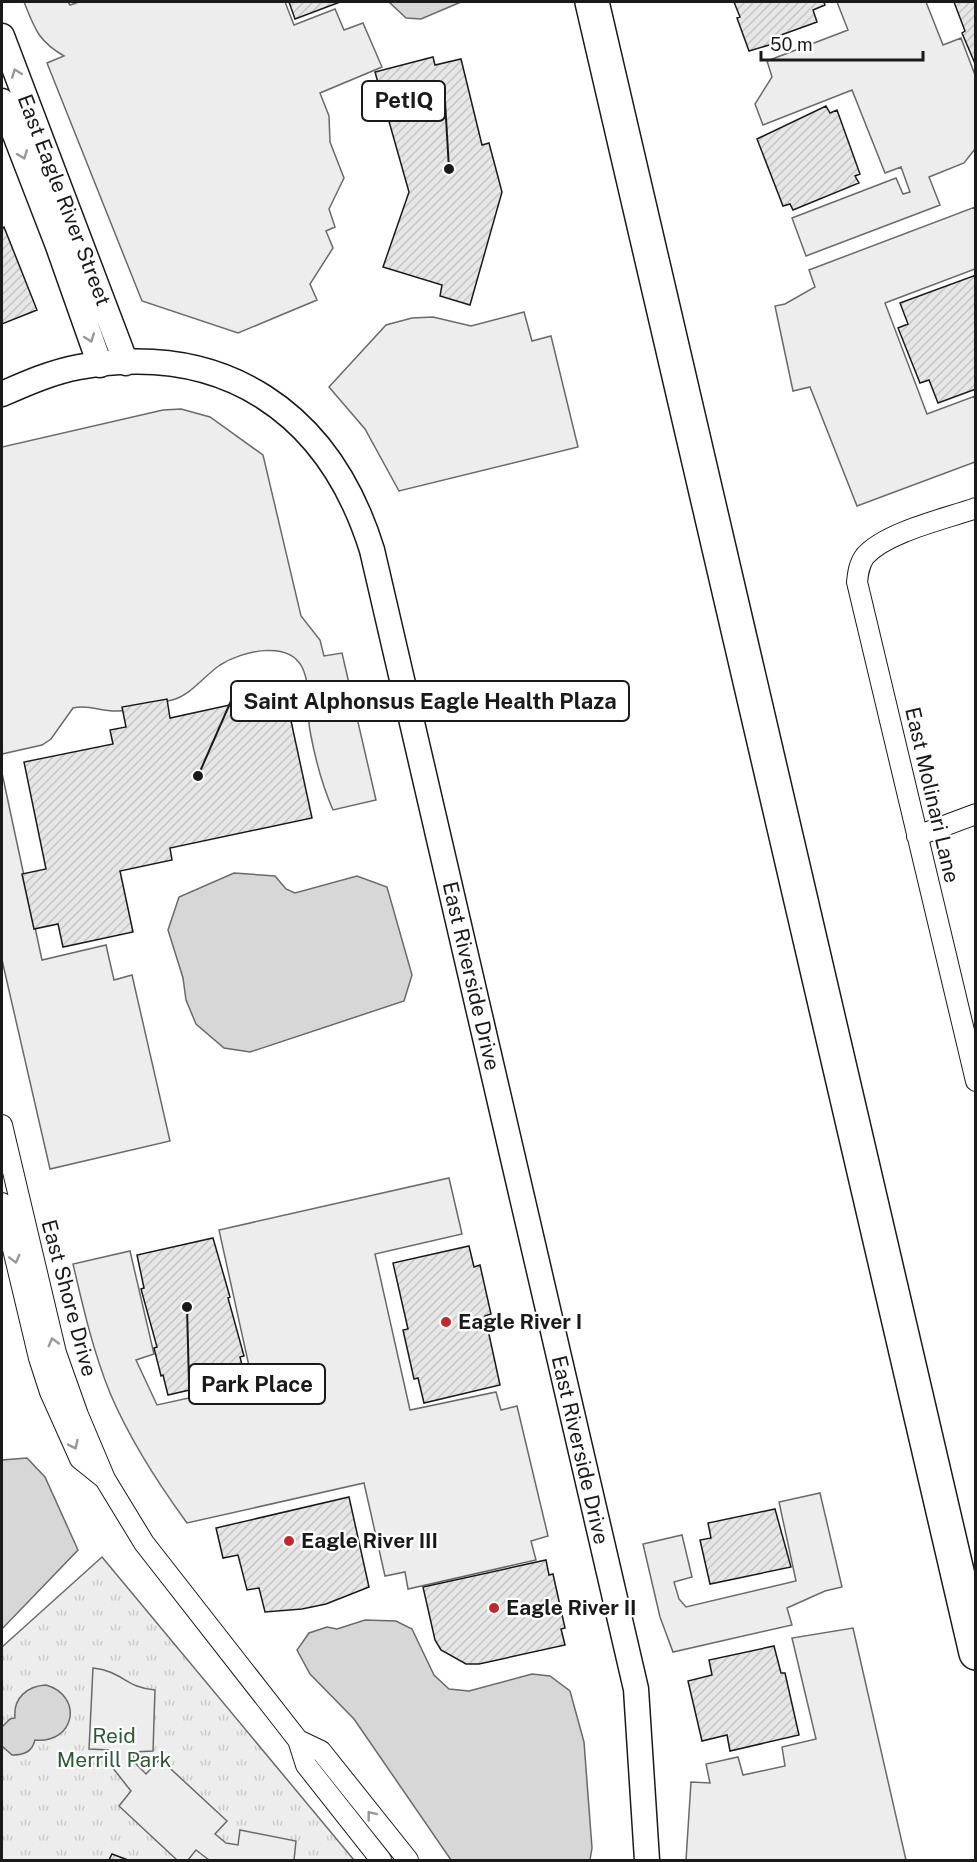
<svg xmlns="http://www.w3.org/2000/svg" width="977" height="1862" font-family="'Public Sans',sans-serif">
<defs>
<pattern id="grass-tufts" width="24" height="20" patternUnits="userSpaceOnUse" patternTransform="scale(1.5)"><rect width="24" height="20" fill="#ededed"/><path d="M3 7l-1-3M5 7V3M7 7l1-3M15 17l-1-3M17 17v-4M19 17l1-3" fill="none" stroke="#cbcbcb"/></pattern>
<pattern id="building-hatch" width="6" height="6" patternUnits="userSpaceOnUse" patternTransform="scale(1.5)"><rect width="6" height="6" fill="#e6e6e6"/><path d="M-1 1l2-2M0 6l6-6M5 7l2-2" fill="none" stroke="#c5c5c5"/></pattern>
</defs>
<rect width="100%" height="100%" fill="#fff"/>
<path fill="url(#grass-tufts)" stroke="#6a6a6a" stroke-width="1.5" d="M102 1557 354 1860H2V1647Z"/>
<path fill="#ededed" stroke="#6a6a6a" stroke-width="1.5" d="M24 2H68L70 5 79 2H285L294 25 335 9 344 30 363 23 382 67 320 93 329 116 330 142 344 178 329 209 335 227 326 231 333 248 310 284 317 300 238 333 142 301 47 63 64 56C38 41 35 29 24 2Z
M837 2H926L943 45 961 38 975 75V149L964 163 929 177 940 205 806 256 792 218 896 178 903 194 910 192 901 167 885 173 852 90 763 125 755 104 772 77 767 61 848 30Z
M975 207V269L885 303 927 414 975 396V462L857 506 810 387 793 391 775 306 785 304 815 287 809 270Z
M524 312 532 341 551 336 578 447 399 491 365 429 329 387 386 325 412 318 433 317 471 326Z
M181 409 210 417 263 455 301 616 320 640 324 656 342 653 376 800 333 810C322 785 315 758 310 731 306 709 312 688 302 667 288 640 242 651 220 665 204 676 191 695 172 700 155 704 135 710 118 711 102 712 89 704 73 708L51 739 42 745 2 754V447L163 410Z
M2 773 42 960 106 945 114 980 132 975 170 1141 50 1169 2 960Z
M449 1178 462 1234 375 1254 410 1410 496 1392 501 1410 517 1406 548 1536 531 1541 536 1560 408 1589 405 1572 385 1576 364 1483 187 1523C157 1482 130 1440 110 1393 93 1351 83 1307 73 1264L130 1251 154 1354 136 1360 157 1405 253 1384 219 1230Z
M820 1493 842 1587 825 1591 787 1608 792 1625 673 1652 660 1617 643 1544 682 1535 692 1577 674 1582 679 1599 686 1607 796 1581 779 1502Z
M853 1628 906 1860H686L691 1782 710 1783 706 1764 738 1757 743 1775 785 1766 782 1747 816 1739 792 1638Z
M93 1668C122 1671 126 1688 155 1690L153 1751 133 1752 134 1762 146 1774 160 1759 227 1821 215 1834 226 1843 238 1845 240 1830 296 1841 294 1860H209L196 1850 188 1860H177L119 1806 131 1791 112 1767 110 1750 89 1749Z"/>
<path fill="#d7d7d7" stroke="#6a6a6a" stroke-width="1.5" d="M389 2H461L421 19 406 18Z
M234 873 275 876 286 889 295 893 357 876 387 887 412 975 404 1001 250 1052 224 1048 196 1024 186 1000 183 978 168 930 179 897Z
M27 1458 45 1477 78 1550 2 1629V1460Z
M365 1620 396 1621 412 1629 434 1675 449 1689 469 1691 532 1674 550 1676 570 1691 584 1742 592 1848 590 1860H451L354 1719 310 1674 297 1650 309 1633 327 1627 337 1629Z
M46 1685C84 1696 75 1744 35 1740 32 1752 24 1755 12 1755L2 1746V1727L10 1719 15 1718C13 1698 27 1686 46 1685Z"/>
<path fill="url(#building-hatch)" stroke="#1a1a1a" stroke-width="1.5" d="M289 2H340L295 19Z
M734 2H824L825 5 813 10 817 22 781 35 782 39 776 43 749 51 737 18 740 17Z
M954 2H976V66L962 33 965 31Z
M433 57 435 65 461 59 482 145 489 143 502 192 470 305 440 296 442 285 383 267 409 192 375 72Z
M826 106 830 113 837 110 860 174 855 176 859 183 793 210 790 204 783 206 757 139Z
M4 227 37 310 2 324V229Z
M976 275V389L938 403 929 380 920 383 898 328 908 324 900 303Z
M285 693 312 818 170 848 172 860 120 871 133 932 63 947 58 924 34 929 22 874 46 869 24 762 113 744 110 730 126 727 122 707 167 699 170 718Z
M213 1238 230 1297 228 1298 244 1356 240 1357 245 1377 168 1395 163 1375 161 1376 154 1348 157 1347 141 1289 144 1288 137 1255Z
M469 1246 474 1267 480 1265 491 1314 485 1316 500 1385 424 1403 418 1378 414 1379 403 1330 408 1329 393 1263Z
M349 1497 369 1587 326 1604 302 1609 265 1612 259 1588 247 1590 238 1555 223 1558 216 1528Z
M775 1509 791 1567 710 1584 700 1540 711 1538 708 1523Z
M546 1560 549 1575 553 1574 565 1628 561 1629 565 1645 479 1664H466L441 1650 435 1640 423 1587Z
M774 1646 781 1673H785L799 1735 730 1751 727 1735 702 1741 688 1681 712 1675 709 1660Z
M112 1854 128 1860H109Z"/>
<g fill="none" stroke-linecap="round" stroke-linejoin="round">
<g stroke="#1a1a1a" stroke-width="22">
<path id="minor" d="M976 508C945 519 886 532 865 556 859 564 858 573 857 582L976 1081
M917 836 976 814
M2 1125 56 1353 78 1415 105 1479 80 1459 50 1392 39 1358 2 1203
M105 1479 144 1543 298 1740 306 1765 381 1860
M298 1740 321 1751 408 1860"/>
</g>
<g stroke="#1a1a1a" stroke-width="27">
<path id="tertiary" d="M2 36 126 363
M2 101 58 246 100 365
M2 394C27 383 52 372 79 367 224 341 329 412 372 550L636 1689 647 1860"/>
</g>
<g stroke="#1a1a1a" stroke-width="36">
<path id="trunk" d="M592 2 976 1653"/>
</g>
<use href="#minor" stroke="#fff" stroke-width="20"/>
<use href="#tertiary" stroke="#fff" stroke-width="24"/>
<use href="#trunk" stroke="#fff" stroke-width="33"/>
</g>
<defs><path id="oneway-chevron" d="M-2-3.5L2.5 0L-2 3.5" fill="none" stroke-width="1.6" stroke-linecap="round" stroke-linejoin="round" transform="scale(1.5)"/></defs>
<g stroke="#989898">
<use href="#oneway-chevron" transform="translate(16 73) rotate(-111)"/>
<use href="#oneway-chevron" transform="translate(23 155) rotate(69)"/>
<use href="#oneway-chevron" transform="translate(90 338) rotate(70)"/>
<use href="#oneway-chevron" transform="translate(15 1259) rotate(76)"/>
<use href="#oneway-chevron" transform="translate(53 1342) rotate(-105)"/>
<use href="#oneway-chevron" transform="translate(74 1445) rotate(64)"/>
<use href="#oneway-chevron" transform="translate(371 1815) rotate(-128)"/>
</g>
<g fill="#c62828" stroke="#fff" stroke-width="2">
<circle cx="446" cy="1322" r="6"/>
<circle cx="289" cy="1541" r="6"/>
<circle cx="494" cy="1608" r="6"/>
</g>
<g text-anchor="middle" stroke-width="4.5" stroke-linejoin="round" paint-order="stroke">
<g font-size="21" fill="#1a1a1a" stroke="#fff">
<text transform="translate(64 200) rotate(69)" y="7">East Eagle River Street</text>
<text transform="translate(932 795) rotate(77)" y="7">East Molinari Lane</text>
<text transform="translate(471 976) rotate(77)" y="7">East Riverside Drive</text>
<text transform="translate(69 1298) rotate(75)" y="7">East Shore Drive</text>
<text transform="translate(580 1450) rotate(77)" y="7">East Riverside Drive</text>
</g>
<g font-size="21" font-weight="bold" fill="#1a1a1a" stroke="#fff" text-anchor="start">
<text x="458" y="1329">Eagle River I</text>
<text x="301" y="1548">Eagle River III</text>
<text x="506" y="1615">Eagle River II</text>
</g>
<g font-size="21" fill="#2b5a34" stroke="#fff">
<text x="114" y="1743">Reid<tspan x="114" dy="24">Merrill Park</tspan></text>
</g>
</g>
<path fill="none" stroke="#1a1a1a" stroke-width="2" d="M449 169L445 101M198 776L231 701M187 1307L189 1384"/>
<g fill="#1a1a1a" stroke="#fff" stroke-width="2">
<circle cx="449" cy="169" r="6"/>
<circle cx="198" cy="776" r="6"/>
<circle cx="187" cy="1307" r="6"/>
</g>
<g fill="#fff" stroke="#1a1a1a" stroke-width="2">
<rect x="362" y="81" width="83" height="40" rx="6"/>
<rect x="231" y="681" width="398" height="40" rx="6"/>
<rect x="189" y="1364" width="136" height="40" rx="6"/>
</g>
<g font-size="22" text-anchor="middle" font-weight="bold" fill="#1a1a1a">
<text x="404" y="108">PetIQ</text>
<text x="430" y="709">Saint Alphonsus Eagle Health Plaza</text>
<text x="257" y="1392">Park Place</text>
</g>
<rect width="977" height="1862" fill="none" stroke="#1a1a1a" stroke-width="6"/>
<path d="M761 51v9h162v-9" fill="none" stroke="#1a1a1a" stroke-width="3"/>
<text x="770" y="51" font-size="18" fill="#1a1a1a" stroke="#ffffff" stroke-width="4.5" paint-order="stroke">50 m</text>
</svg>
